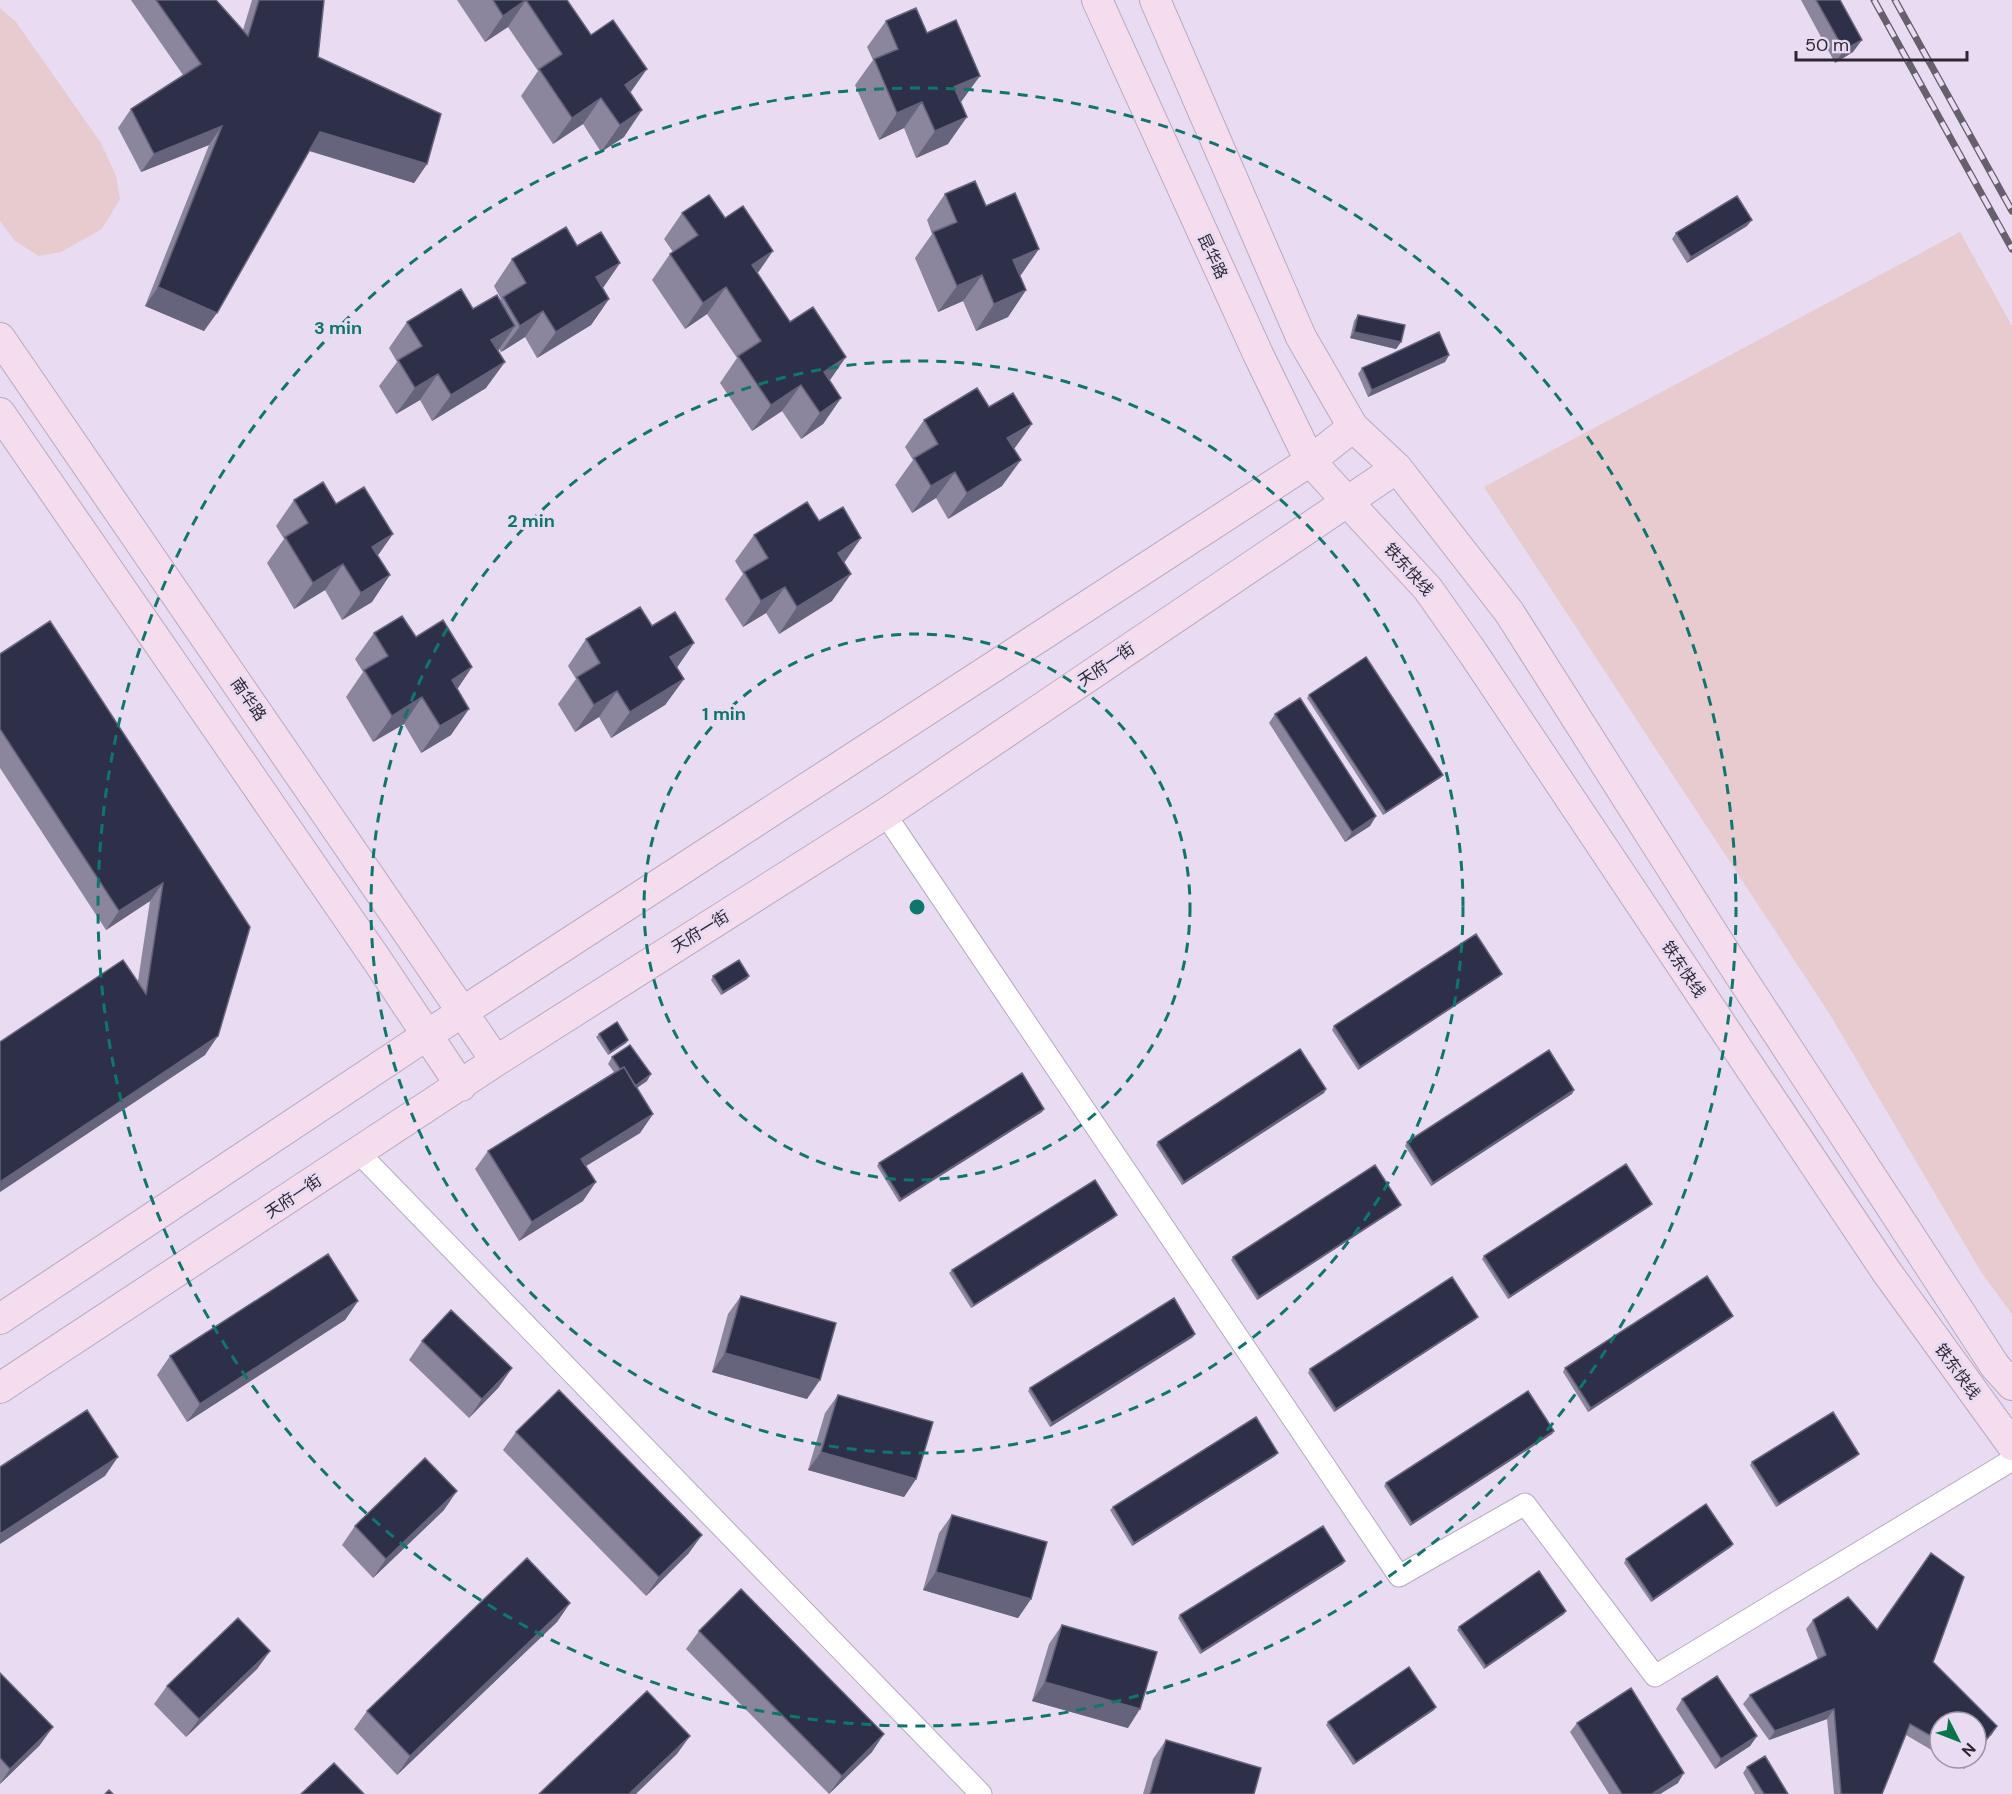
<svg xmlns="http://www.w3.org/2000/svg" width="2012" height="1794" font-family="'DM Sans','Noto Sans SC',sans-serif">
<rect width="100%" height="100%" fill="#e8dbf2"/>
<path fill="#e7cbce" d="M0 8 16 22 101 143 116 176 120 199 102 229 61 252 39 256 15 241 0 221Z
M1960 232 2012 326V1314L1981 1272 1829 1013 1484 487Z"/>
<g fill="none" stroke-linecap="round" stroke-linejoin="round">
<g stroke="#b6aac0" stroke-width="23">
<path id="street" d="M885 814 1399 1576 1525 1504 1655 1676 2012 1460
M359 1153 981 1794"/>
</g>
<g stroke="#b6aac0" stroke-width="32">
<path id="secondary" d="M1097 0 1258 354 1310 461 1428 589 1473 653 1886 1271 2012 1445
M1155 0 1301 337 1353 427 1397 468 1509 612 1728 957 1995 1366 2012 1385
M0 338 496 1061
M0 413 377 960 461 1086
M0 1319 427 1035 1310 461 1353 427
M0 1388 496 1061 885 814 1397 468"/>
</g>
<use href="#street" stroke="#fff" stroke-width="21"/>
<use href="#secondary" stroke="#f5ddee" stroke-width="30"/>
<g stroke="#665f6c" stroke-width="7">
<path id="rail" d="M1874 0 2012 249
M1895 0 2012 211"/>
</g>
<use href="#rail" stroke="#e8dbf2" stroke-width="4.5" stroke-dasharray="14" stroke-linecap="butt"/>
</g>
<path fill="#8b869e" d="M131 0H216L243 30 252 0H324L318 57 427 164 414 183 309 151 204 331 145 306 209 145 141 172 118 128 131 109 183 75Z
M457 0H567L630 93 624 137 601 152 583 124 553 144 521 96 538 71 508 27 485 42Z
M1801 0H1840L1853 52 1835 63Z
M886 21 927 33 961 102H960L948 144 916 158 904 128 879 140 855 85 873 60 867 47Z
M945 194 986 206 1021 275 1020 276 1026 290 1008 317 976 331 963 301 938 312 915 258 932 234 927 220Z
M682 213 757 274 841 398 823 424 801 439 782 411 752 431 720 383 737 358 707 314 685 329 652 280 670 254 673 252 664 239Z
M1747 226 1687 263 1672 239 1676 233Z
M577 246 620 263 603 288 609 299 591 325 537 358 525 337 501 352 499 349 486 388 432 421 420 400 396 414 379 386 397 362 389 348 407 322 473 309 500 300 501 299 494 286 512 259Z
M1358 315 1401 342 1396 349 1350 338 1354 321Z
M1449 355 1445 362 1368 397 1358 374 1362 368Z
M989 407 1032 424 1014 449 1002 486 948 519 936 498 912 513 895 485 913 460 905 447 924 420Z
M294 500 336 504 378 556 372 602 342 620 325 590 294 609 267 563 284 539 276 526Z
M819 521 861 538 844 563 832 601 779 634 766 613 743 627 725 599 743 574 735 561 754 535Z
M374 633 416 637 472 667 457 689 451 735 421 753 404 724 373 742 346 697 363 672 355 659Z
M586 639 677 668 684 679 665 705 611 738 599 717 575 732 558 704 576 679 568 666Z
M0 654 250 927 205 1055 0 1192 138 981 150 901 106 930 0 768Z
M1309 695 1443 775 1440 778 1383 815 1307 698Z
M1275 714 1376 816 1370 826 1345 842 1269 723Z
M1502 974 1499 977 1358 1070 1332 1030 1334 1026Z
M713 976H749L747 979 721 995 711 980Z
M599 1034 628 1040 626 1043 608 1055 596 1037Z
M612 1057 647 1081 637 1088 653 1114 640 1133 586 1166 583 1201 519 1241 475 1169 488 1151 614 1072 608 1064Z
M1326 1089 1324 1093 1182 1185 1156 1145 1158 1142Z
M1572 1094 1431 1186 1405 1146 1407 1142Z
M1042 1112 899 1202 877 1166 879 1163Z
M1652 1204 1649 1207 1508 1299 1482 1259 1484 1256Z
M1401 1205 1398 1208 1257 1300 1231 1260 1233 1257Z
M1114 1218 971 1308 949 1273 952 1270Z
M741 1296 807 1399 712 1372 728 1314Z
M358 1301 345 1320 187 1422 157 1375 170 1356Z
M1733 1316 1730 1319 1588 1412 1563 1372 1565 1368Z
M1475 1320 1334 1412 1308 1373 1310 1369Z
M1193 1337 1050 1427 1028 1391 1030 1388Z
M422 1341 499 1387 469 1418 409 1360Z
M838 1395 916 1479 904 1497 808 1470 825 1413Z
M1554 1431 1552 1434 1410 1526 1384 1486 1386 1483Z
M516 1432 689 1553 646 1596 503 1450Z
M1278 1453 1275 1456 1132 1546 1110 1510 1113 1507Z
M1856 1457 1776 1507 1750 1465 1752 1462Z
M444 1510 373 1578 342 1545 355 1526Z
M952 1515 1031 1599 1018 1618 923 1590 939 1533Z
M1733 1544 1731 1547 1651 1602 1624 1563 1626 1559Z
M1345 1561 1343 1564 1200 1654 1178 1618 1180 1615Z
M570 1603 557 1622 397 1775 354 1729 367 1711Z
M1564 1614 1484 1669 1457 1630 1459 1627Z
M1813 1620 1877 1630 1933 1662 1997 1726 1991 1736 1940 1722V1755L1906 1735 1882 1794H1834L1827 1719 1769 1740 1743 1704 1750 1695 1818 1660 1806 1629Z
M1062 1625 1128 1728 1032 1701 1049 1644Z
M699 1631 872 1752 829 1794 686 1649Z
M270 1651 257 1669 186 1737 154 1704 167 1686Z
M0 1673 40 1745 0 1784Z
M1682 1699 1757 1736 1750 1746 1715 1769 1676 1709Z
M1436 1707 1434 1710 1353 1765 1326 1725 1328 1722Z
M1577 1723 1678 1783 1660 1794H1609L1570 1732Z
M1166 1740 1254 1794H1143L1153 1759Z
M1946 1758H1973L1964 1769Z
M1747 1767 1788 1794H1755L1743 1773Z"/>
<path fill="#66637c" d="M526 0 508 27 485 42 503 16Z
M1862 40 1853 52 1835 63 1844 50Z
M647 69 628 96 625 85Z
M980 76 961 102 935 113 954 87Z
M601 98 583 124 553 144 572 118Z
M922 102 904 128 879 140 897 113Z
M642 110 624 137 601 152 620 125Z
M967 117 948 144 916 158 935 131Z
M222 126 209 145 141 172 154 154Z
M320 132 427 164 414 183 307 150Z
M1752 220 1747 226 1687 263 1691 257Z
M1039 249 1021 275 995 287 1013 260Z
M773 251 755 277 752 265Z
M620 263 602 289 596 277Z
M982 275 963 301 938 312 957 286Z
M158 287 217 313 204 331 145 306Z
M726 287 707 314 685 329 703 303Z
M1026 290 1008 317 976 331 994 304Z
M609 299 591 325 537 358 556 332Z
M543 311 525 337 501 352 520 326Z
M515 326 497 352 491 340Z
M1354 332 1401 342 1396 349 1350 338Z
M1449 355 1445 362 1368 397 1372 390Z
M846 357 828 383 824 372Z
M505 362 486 388 432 421 451 395Z
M438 374 420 400 396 414 415 388Z
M801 385 782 411 752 431 771 405Z
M841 398 823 424 801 439 820 413Z
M1032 424 1013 450 1007 438Z
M1021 460 1002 486 948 519 967 493Z
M955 472 936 498 912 513 931 486Z
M393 534 374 561 372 547Z
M861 538 843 564 838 553Z
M343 564 325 590 294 609 313 583Z
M851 574 832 601 779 634 797 607Z
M390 575 372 602 342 620 361 593Z
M785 587 766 613 743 627 761 601Z
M694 643 676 669 670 657Z
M472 667 454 694 452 680Z
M684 679 665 705 611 738 630 712Z
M617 691 599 717 575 732 594 705Z
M422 697 404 724 373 742 392 716Z
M469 709 451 735 421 753 440 726Z
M1443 775 1440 778 1383 815 1386 812Z
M1376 816 1370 826 1345 842 1352 832Z
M163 883 150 901 106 930 119 911Z
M1502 974 1499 977 1358 1070 1360 1067Z
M749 976 747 979 721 995 723 992Z
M218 1036 205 1055 0 1192V1182Z
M628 1040 626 1043 608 1055 610 1052Z
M651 1074 647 1081 629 1093 634 1087Z
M1326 1089 1324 1093 1182 1185 1184 1182Z
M1574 1090 1572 1094 1431 1186 1433 1183Z
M1044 1109 1042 1112 899 1202 901 1199Z
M653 1114 640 1133 568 1177 581 1159Z
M596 1182 583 1201 519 1241 532 1222Z
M1652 1204 1649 1207 1508 1299 1510 1296Z
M1401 1205 1398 1208 1257 1300 1259 1297Z
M1117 1215 1114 1218 971 1308 974 1305Z
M358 1301 345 1320 187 1422 200 1404Z
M1733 1316 1730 1319 1588 1412 1591 1408Z
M1478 1317 1475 1320 1334 1412 1336 1409Z
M1195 1334 1193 1337 1050 1427 1052 1423Z
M725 1353 820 1380 807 1399 712 1372Z
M512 1368 499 1387 469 1418 482 1399Z
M1554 1431 1552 1434 1410 1526 1412 1523Z
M821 1452 916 1479 904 1497 808 1470Z
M1278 1453 1275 1456 1132 1546 1134 1543Z
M1859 1454 1856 1457 1776 1507 1779 1504Z
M118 1457 105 1476 0 1544V1534Z
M457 1491 444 1510 373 1578 386 1559Z
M702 1535 689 1553 646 1596 659 1577Z
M1733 1544 1731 1547 1651 1602 1653 1599Z
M1345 1561 1343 1564 1200 1654 1202 1651Z
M936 1572 1031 1599 1018 1618 923 1590Z
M570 1603 557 1622 397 1775 410 1756Z
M1566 1611 1564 1614 1484 1669 1486 1666Z
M270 1651 257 1669 186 1737 199 1719Z
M1045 1682 1140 1709 1128 1728 1032 1701Z
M1436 1707 1434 1710 1353 1765 1356 1762Z
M1834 1709 1827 1719 1769 1740 1775 1731Z
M53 1727 40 1745 0 1784 10 1769Z
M884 1734 872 1752 829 1794 842 1776Z
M690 1736 677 1754 636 1794H629Z
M1757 1736 1750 1746 1715 1769 1721 1759Z
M1684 1773 1678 1783 1660 1794H1652Z"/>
<path fill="#2e304a" stroke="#66637c" stroke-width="1.5" d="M156 0H216L248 36 259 0H324L318 57 441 114 427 164 320 132 217 313 158 287 222 126 154 154 131 109 201 64Z
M493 0H567L591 35 613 20 647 69 625 85 642 110 620 125 601 98 572 118 539 69 562 54 526 0 503 16Z
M1816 0H1840L1862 40 1844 50Z
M916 8 927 33 956 20 980 76 954 87 967 117 935 131 922 102 897 113 874 59 898 49 886 21Z
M975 181 986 206 1015 193 1039 249 1013 260 1026 290 994 304 982 275 957 286 933 232 957 222 945 194Z
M709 195 725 218 743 206 773 251 752 265 790 322 813 307 846 357 824 372 841 398 820 413 801 385 771 405 738 356 761 341 726 287 703 303 670 254 698 235 682 213Z
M1737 196 1752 220 1691 257 1676 233Z
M566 227 577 246 601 232 620 263 596 277 609 299 556 332 543 311 520 326 503 297 526 283 512 259Z
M461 289 473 309 497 295 515 326 491 340 505 362 451 395 438 374 415 388 398 360 422 346 407 322Z
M1358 315 1405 325 1401 342 1354 332Z
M1439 332 1449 355 1372 390 1362 368Z
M977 388 989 407 1013 393 1032 424 1007 438 1021 460 967 493 955 472 931 486 914 458 938 444 924 420Z
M323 482 336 504 364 487 393 534 372 547 390 575 361 593 343 564 313 583 285 537 308 523 294 500Z
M807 502 819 521 843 507 861 538 838 553 851 574 797 607 785 587 761 601 744 572 768 558 754 535Z
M640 607 652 626 675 612 694 643 670 657 684 679 630 712 617 691 594 705 577 677 600 663 586 639Z
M402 616 416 637 443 620 472 667 452 680 469 709 440 726 422 697 392 716 364 670 388 656 374 633Z
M50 621 250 927 218 1036 0 1182V1042L123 960 146 994 163 883 119 911 0 729V654Z
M1366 657 1443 775 1386 812 1309 695Z
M1300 698 1376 816 1352 832 1275 714Z
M1476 934 1502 974 1360 1067 1334 1026Z
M739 960 749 976 723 992 713 976Z
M617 1022 628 1040 610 1052 599 1034Z
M630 1045 651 1074 635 1086 624 1067 620 1069 612 1057Z
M1300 1049 1326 1089 1184 1182 1158 1142Z
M1549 1050 1574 1090 1433 1183 1407 1142Z
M624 1067 653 1114 581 1159 596 1182 532 1222 488 1151Z
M1022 1073 1044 1109 901 1199 879 1163Z
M1626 1164 1652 1204 1510 1296 1484 1256Z
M1375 1165 1401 1205 1259 1297 1233 1257Z
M1095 1180 1117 1215 974 1305 952 1270Z
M328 1254 358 1301 200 1404 170 1356Z
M1707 1276 1733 1316 1591 1408 1565 1368Z
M1452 1277 1478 1317 1336 1409 1310 1369Z
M741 1296 836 1323 820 1380 725 1353Z
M1174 1298 1195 1334 1052 1423 1030 1388Z
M451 1310 512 1368 482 1399 422 1341Z
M559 1390 702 1535 659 1577 516 1432Z
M1528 1391 1554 1431 1412 1523 1386 1483Z
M838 1395 933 1422 916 1479 821 1452Z
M87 1410 118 1457 0 1534V1467Z
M1833 1412 1859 1454 1779 1504 1752 1462Z
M1256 1417 1278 1453 1134 1543 1113 1507Z
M425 1458 457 1491 386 1559 355 1526Z
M1706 1504 1733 1544 1653 1599 1626 1559Z
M952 1515 1047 1542 1031 1599 936 1572Z
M1323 1526 1345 1561 1202 1651 1180 1615Z
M1931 1553 1964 1577 1933 1662 1997 1726 1976 1753V1722H1940V1741L1910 1724 1882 1794H1841L1834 1709 1775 1731 1750 1695 1826 1655 1813 1620 1848 1597 1877 1630Z
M527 1558 570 1603 410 1756 367 1711Z
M1539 1571 1566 1611 1486 1666 1459 1627Z
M741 1589 884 1734 842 1776 699 1631Z
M238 1618 270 1651 199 1719 167 1686Z
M1062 1625 1157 1652 1140 1709 1045 1682Z
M1409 1667 1436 1707 1356 1762 1328 1722Z
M0 1673 53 1727 10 1769 0 1758Z
M1717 1676 1757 1736 1721 1759 1682 1699Z
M1631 1688 1684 1773 1652 1794H1622L1577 1723Z
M647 1691 690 1736 629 1794H539Z
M1166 1740 1261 1768 1254 1794H1150Z
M1765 1756 1788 1794H1764L1747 1767Z
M334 1763 364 1794H301Z
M109 1790 113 1794H105Z"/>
<g fill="none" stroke="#0f766e" stroke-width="3" stroke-dasharray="10 8">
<circle cx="917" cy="907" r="273"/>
<circle cx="917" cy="907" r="546"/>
<circle cx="917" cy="907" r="819"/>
</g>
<g text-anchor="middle" stroke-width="6" stroke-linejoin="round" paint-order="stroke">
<g font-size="16" fill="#2c2730" stroke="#e8dbf2">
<text transform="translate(1213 256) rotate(65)" y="6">昆华路</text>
<text transform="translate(1409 569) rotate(48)" y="6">铁东快线</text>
<text transform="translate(1106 664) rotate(-34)" y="6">天府一街</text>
<text transform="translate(249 699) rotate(55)" y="6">南华路</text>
<text transform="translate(700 931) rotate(-32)" y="6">天府一街</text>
<text transform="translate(1684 969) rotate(56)" y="6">铁东快线</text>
<text transform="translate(293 1196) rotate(-34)" y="6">天府一街</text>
<text transform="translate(1958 1371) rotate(54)" y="6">铁东快线</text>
</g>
</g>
<circle cx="917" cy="907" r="9" fill="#0f766e" stroke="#e8dbf2" stroke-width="3"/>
<g font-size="18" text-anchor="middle" font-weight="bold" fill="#0f766e" stroke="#e8dbf2" stroke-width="6" stroke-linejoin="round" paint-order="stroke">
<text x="338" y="334">3 min</text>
<text x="531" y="527">2 min</text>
<text x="724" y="720">1 min</text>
</g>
<g transform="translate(1958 1740) rotate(132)"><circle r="28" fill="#e8dbf2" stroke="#9d93a4" stroke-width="1.5"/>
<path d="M0-4.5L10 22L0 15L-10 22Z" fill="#0b734b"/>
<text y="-9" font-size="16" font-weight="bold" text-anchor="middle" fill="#2c2730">N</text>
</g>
<path d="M1796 51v9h171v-9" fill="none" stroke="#2c2730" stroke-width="3"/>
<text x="1805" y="51" font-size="18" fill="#2c2730" stroke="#e8dbf2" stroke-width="4.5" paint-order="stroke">50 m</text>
</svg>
